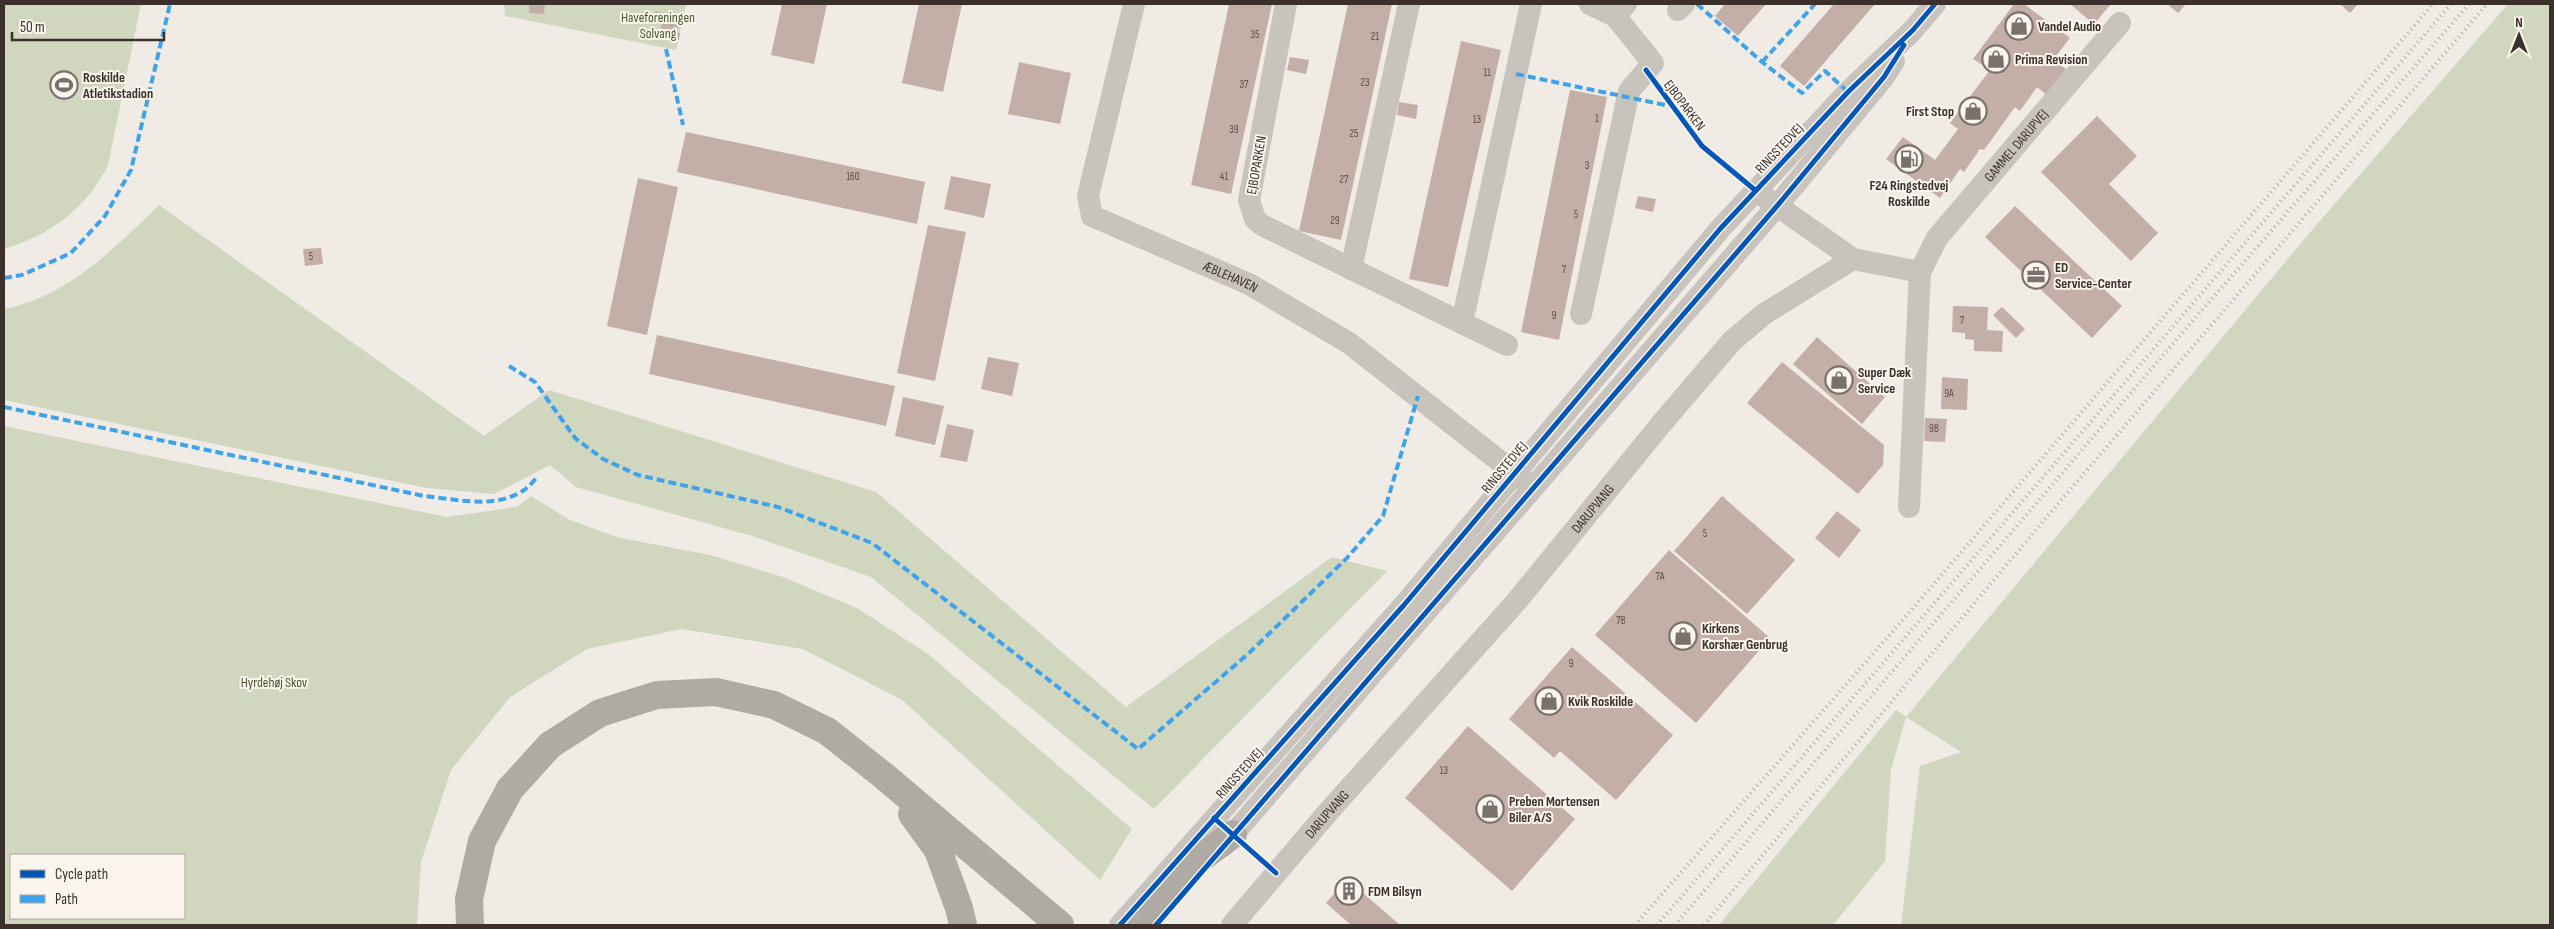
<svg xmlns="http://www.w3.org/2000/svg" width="2554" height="929" font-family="'Sofia Sans Condensed',sans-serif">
<rect width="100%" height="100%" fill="#f0ebe5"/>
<path fill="#d1d6bf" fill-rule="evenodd" d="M4 4H141L108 165C86 209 50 235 4 249Z
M504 4H686L676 50 505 16Z
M2508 4H2550V925H1901L1920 766 1961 752 1906 717 1891 770 1885 861 1833 925H1719L1896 710 1906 717 2312 230Z
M159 205 484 436 549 390 876 492 1126 707 1332 557 1387 571 1154 809 871 577 749 535 576 487 550 465 494 494 427 488 4 400V309C67 297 115 248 159 205Z
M4 426 447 517 517 507 531 496 568 519 616 537 710 555 783 577 857 608 928 654 1132 829 1100 880 902 700 803 649 681 629 587 649 510 697 451 770 421 862 417 925H4ZM184 855V918H11V855Z"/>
<path fill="#c3afa7" d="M529 4H545L544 14 529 13Z
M782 4H827L814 64 771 55Z
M919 4H962L943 92 902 83Z
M1229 4H1272L1231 194 1191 185Z
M1348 4H1392L1341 240 1299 231Z
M1725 4H1766L1738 36 1715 16Z
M1834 4H1875L1804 86 1780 66Z
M2014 4H2024L2070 38 2053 60 2066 69 2047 95 2037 87 2020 111 2015 107 1984 150 1980 149 1964 172 1960 169 1940 198 1886 159 1903 137 1935 160 1958 129 1950 123 1990 70 1973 59Z
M2070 4H2111L2094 24Z
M2167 4H2186L2178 13Z
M2340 4H2358L2350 13Z
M655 11 680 16 677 32 680 33 679 40 660 36 662 23 653 21Z
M1461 41 1501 50 1448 287 1409 279Z
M1290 57 1309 60 1306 74 1287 70Z
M1019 62 1071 73 1060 124 1008 114Z
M1570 90 1607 97 1559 340 1521 332Z
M1399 102 1418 105 1416 119 1397 115Z
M2097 116 2137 156 2109 184 2158 233 2131 261 2041 172Z
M686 132 925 182 917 224 677 172Z
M951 176 991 184 984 218 944 209Z
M638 178 678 187 647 335 607 326Z
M1638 196 1656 199 1653 212 1635 208Z
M2015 206 2122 306 2092 338 1985 237Z
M928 225 966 232 935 381 897 373Z
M321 248 323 264 305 266 303 249Z
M1953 306 1988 307 1987 330 2003 331 2002 352 1974 351V340L1965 339V333L1952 332Z
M2002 307 2025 329 2016 338 1993 315Z
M657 335 895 386 886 426 649 374Z
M1817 337 1885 397 1862 424 1793 364Z
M988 357 1019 363 1012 396 981 389Z
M1782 362 1884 445 1883 465 1858 494 1747 403Z
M1942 377 1968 379 1967 410 1941 409Z
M903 397 944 406 935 445 895 436Z
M1925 418 1947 419 1945 442 1924 441Z
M947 424 974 430 967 462 940 457Z
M1722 496 1795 560 1747 614 1674 551Z
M1837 511 1861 530 1839 558 1815 538Z
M1669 550 1770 638 1696 723 1595 635Z
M1572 647 1673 735 1616 800 1560 751 1554 758 1509 719Z
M1468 726 1575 819 1512 891 1405 798Z
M1347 879 1400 925H1351L1326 903Z"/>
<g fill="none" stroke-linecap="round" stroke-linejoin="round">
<g stroke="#c9c3be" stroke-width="22">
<path id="s1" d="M1134 4 1088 196 1092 216 1249 284 1349 343 1525 481"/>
<path d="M1286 4 1249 200 1255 219 1262 225 1507 345"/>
<path d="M1590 4 1615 16 1626 4"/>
<path d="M1678 10 1684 4"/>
<path d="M1853 259 1920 272"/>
<path d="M1351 269 1409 4"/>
<path d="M1581 314 1629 91 1653 63 1615 16"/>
<path d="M1462 323 1531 4"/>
<path id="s2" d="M1909 507 1920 272 1937 238 2120 23"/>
<path d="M1223 846 1777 206 1884 77 1894 61"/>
<path d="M1120 925 1404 605 1720 229 1848 92 1913 30 1935 4"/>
<path id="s3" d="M1232 925 1329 811 1516 602 1662 423 1732 341 1764 314 1853 259 1766 198"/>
</g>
<path stroke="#afaaa4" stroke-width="28" d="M912 814 938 850 959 908 963 925
M470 925 469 899 482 841 510 789 550 745 600 713 657 695 716 692 774 705 827 731 884 776 1060 925
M1141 925 1197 861 1233 834"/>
<path stroke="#b1aca8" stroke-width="4" stroke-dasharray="1 4" stroke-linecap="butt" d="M1635 925 1914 607 2433 4
M1657 925 2451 4
M1675 925 2183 332 2469 4
M1704 925 2051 512 2487 4"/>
<path stroke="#3fa3eb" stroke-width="4" stroke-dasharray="8 4" stroke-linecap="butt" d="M1697 4 1762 62 1802 93 1825 71 1848 92
M666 49 683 125
M1762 62 1815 4
M1516 74 1670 106
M4 278 22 275 71 253 105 216 131 170 170 4
M509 366 535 382 575 438 603 459 638 475 778 507 872 543 1138 749 1248 654 1347 558 1383 516 1418 396
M4 407 424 496C455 499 493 509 521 492 527 489 533 482 538 476"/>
<g stroke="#fbf5ee" stroke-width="8">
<path id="cycleway" d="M1646 70 1702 146 1755 190
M1214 818 1276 873
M1120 925 1404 605 1720 229 1848 92 1913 30 1935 4
M1156 925 1777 206 1884 77 1904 45"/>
</g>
<use href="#cycleway" stroke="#0057b8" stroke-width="5"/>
</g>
<defs>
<g id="shop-ring" transform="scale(1.4375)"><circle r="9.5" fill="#fbf5ee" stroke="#7a716c" stroke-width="1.5"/><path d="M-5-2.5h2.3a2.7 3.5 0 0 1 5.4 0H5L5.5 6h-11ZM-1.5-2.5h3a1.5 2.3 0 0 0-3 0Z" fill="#7a716c"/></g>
<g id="stadium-ring" transform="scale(1.4375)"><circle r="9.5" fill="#fbf5ee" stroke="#7a716c" stroke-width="1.5"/><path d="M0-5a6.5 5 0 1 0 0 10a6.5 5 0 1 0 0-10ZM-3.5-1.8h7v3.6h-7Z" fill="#7a716c"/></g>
<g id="fuel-ring" transform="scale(1.4375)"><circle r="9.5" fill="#fbf5ee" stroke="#7a716c" stroke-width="1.5"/><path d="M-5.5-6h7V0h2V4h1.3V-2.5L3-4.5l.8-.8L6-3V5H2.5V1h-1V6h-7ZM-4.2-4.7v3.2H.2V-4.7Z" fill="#7a716c"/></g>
<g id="office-ring" transform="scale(1.4375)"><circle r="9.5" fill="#fbf5ee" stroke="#7a716c" stroke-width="1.5"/><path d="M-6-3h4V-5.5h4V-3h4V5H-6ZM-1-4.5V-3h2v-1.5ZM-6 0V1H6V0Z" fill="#7a716c"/></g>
<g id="building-ring" transform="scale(1.4375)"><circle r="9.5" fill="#fbf5ee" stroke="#7a716c" stroke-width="1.5"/><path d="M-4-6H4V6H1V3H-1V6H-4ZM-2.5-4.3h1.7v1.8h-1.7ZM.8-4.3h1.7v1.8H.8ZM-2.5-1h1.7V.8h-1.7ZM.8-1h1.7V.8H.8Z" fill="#7a716c"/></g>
</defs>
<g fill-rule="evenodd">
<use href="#shop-ring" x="2019" y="26"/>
<use href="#shop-ring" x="1996" y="59"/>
<use href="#stadium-ring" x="64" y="85"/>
<use href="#shop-ring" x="1973" y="111"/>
<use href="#fuel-ring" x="1909" y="159"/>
<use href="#office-ring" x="2036" y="275"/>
<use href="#shop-ring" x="1839" y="380"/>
<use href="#shop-ring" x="1683" y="636"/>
<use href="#shop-ring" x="1549" y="701"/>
<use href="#shop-ring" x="1490" y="809"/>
<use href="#building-ring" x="1349" y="891"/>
</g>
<g text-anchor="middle" stroke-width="4" stroke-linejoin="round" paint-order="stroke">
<g font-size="11" fill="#5d504a">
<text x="1255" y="38">35</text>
<text x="1375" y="40">21</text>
<text x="1487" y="76">11</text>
<text x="1365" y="86">23</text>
<text x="1244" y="88">37</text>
<text x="1597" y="122">1</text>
<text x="1477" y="123">13</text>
<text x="1234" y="133">39</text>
<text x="1354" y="137">25</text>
<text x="1587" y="169">3</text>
<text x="853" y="180">160</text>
<text x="1224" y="180">41</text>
<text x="1344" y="183">27</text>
<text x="1576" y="218">5</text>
<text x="1335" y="224">29</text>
<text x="311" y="260">5</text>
<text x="1564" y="273">7</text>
<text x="1554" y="319">9</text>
<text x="1962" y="324">7</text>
<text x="1949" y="397">9A</text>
<text x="1934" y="432">9B</text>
<text x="1705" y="537">5</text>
<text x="1660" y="580">7A</text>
<text x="1621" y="624">7B</text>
<text x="1571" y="667">9</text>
<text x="1444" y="774">13</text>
</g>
<g font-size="14" fill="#4a5a2e" stroke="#fbf5ee">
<text x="658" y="22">Haveforeningen<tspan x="658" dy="16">Solvang</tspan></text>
<text x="274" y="687">Hyrdehøj Skov</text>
</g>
<g font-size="14" font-weight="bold" fill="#3b302b" stroke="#fbf5ee" text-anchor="start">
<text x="2038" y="31">Vandel Audio</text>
<text x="2015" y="64">Prima Revision</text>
<text x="83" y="82">Roskilde<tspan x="83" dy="16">Atletikstadion</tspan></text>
<text x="1954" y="116" text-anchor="end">First Stop</text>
<text x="1909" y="190" text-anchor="middle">F24 Ringstedvej<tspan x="1909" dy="16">Roskilde</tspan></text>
<text x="2055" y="272">ED<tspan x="2055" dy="16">Service-Center</tspan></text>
<text x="1858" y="377">Super Dæk<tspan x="1858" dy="16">Service</tspan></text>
<text x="1702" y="633">Kirkens<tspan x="1702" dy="16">Korshær Genbrug</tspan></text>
<text x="1568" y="706">Kvik Roskilde</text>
<text x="1509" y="806">Preben Mortensen<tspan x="1509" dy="16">Biler A/S</tspan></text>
<text x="1368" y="896">FDM Bilsyn</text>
</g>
<g font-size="14" fill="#3b302b" stroke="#fbf5ee">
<text transform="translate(1685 105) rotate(53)" y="5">EJBOPARKEN</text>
<text dy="5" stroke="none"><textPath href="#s2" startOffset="395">GAMMEL DARUPVEJ</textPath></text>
<text transform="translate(1779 148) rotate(-47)" y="5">RINGSTEDVEJ</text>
<text transform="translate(1256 165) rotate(-80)" y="5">EJBOPARKEN</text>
<text dy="5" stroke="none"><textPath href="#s1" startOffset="369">ÆBLEHAVEN</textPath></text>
<text transform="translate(1504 467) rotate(-50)" y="5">RINGSTEDVEJ</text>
<text dy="5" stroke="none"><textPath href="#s3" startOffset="551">DARUPVANG</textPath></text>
<text transform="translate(1239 773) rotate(-48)" y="5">RINGSTEDVEJ</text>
<text dy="5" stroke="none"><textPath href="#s3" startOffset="146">DARUPVANG</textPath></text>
</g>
</g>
<rect width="2554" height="929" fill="none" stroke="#3b302b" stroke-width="10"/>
<rect x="10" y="854" width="175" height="65" fill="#fbf5ee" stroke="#aea6a0"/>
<rect x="20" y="870" width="25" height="8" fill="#0057b8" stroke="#aea6a0"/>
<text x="55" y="879" font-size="15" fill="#3b302b">Cycle path</text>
<rect x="20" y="895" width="25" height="8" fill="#3fa3eb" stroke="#aea6a0"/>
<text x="55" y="904" font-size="15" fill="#3b302b">Path</text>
<g transform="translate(2519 35)" stroke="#fbf5ee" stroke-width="4" paint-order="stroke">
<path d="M0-4L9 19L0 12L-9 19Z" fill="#3b302b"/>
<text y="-8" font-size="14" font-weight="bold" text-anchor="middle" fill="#3b302b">N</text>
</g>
<path d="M12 32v8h152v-8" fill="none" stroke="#3b302b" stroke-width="2.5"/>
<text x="20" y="32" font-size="15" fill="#3b302b" stroke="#fbf5ee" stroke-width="4" paint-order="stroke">50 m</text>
</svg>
